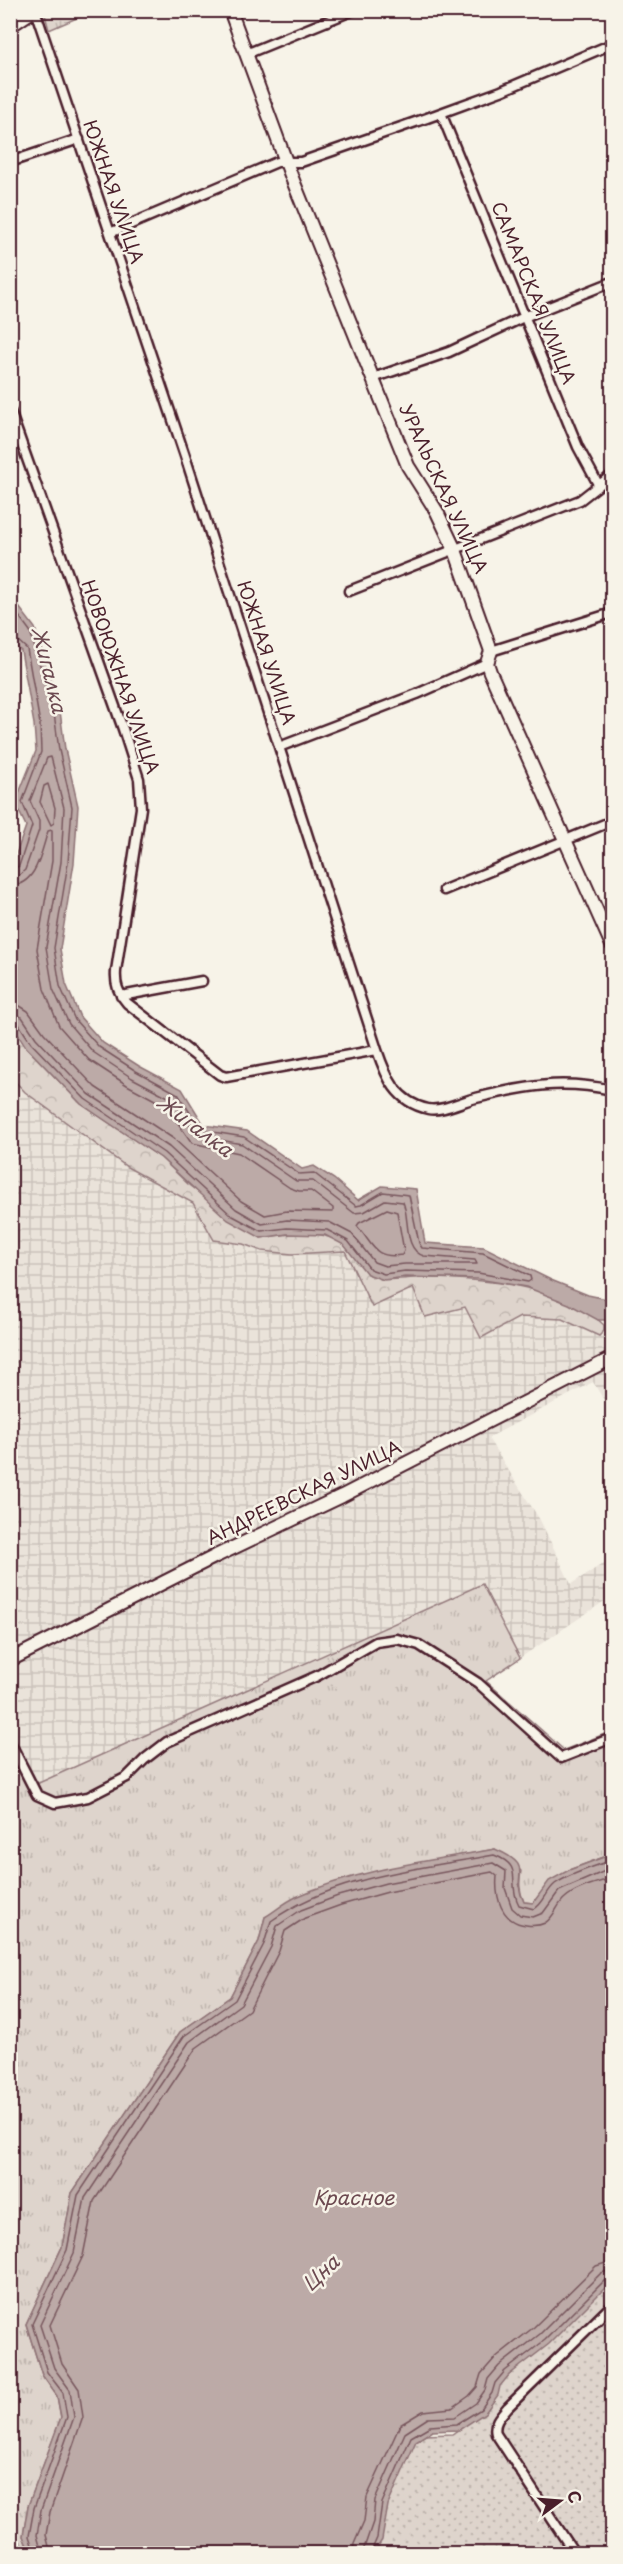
<svg xmlns="http://www.w3.org/2000/svg" width="623" height="2564" font-family="'Playpen Sans',sans-serif">
<defs>
<pattern id="industrial-grid" width="8" height="8" patternUnits="userSpaceOnUse" patternTransform="scale(1.5)"><rect width="8" height="8" fill="#eae3da"/><path d="M0 4h8M4 0v8" fill="none" stroke="#cac2bb"/></pattern>
<pattern id="grass-tufts" width="24" height="20" patternUnits="userSpaceOnUse" patternTransform="scale(1.5)"><rect width="24" height="20" fill="#ded4cc"/><path d="M3 7l-1-3M5 7V3M7 7l1-3M15 17l-1-3M17 17v-4M19 17l1-3" fill="none" stroke="#c0b6af"/></pattern>
<pattern id="forest-crowns" width="20" height="18" patternUnits="userSpaceOnUse" patternTransform="scale(1.5)"><rect width="20" height="18" fill="#ded4cc"/><path d="M2 6a3 3 0 1 1 6 0M12 15a3 3 0 1 1 6 0" fill="none" stroke="#c0b6af"/></pattern>
<pattern id="park-dots" width="8" height="8" patternUnits="userSpaceOnUse" patternTransform="scale(1.5)"><rect width="8" height="8" fill="#ded4cc"/><path d="M2 2h.1M6 6h.1" fill="none" stroke="#c0b6af" stroke-width="1.8" stroke-linecap="round"/></pattern>
</defs>
<rect width="100%" height="100%" fill="#f7f3e8"/>
<filter id="ink" filterUnits="userSpaceOnUse"><feTurbulence type="fractalNoise" baseFrequency=".0167" numOctaves="2"/><feDisplacementMap in="SourceGraphic" scale="12" xChannelSelector="R" yChannelSelector="G"/><feConvolveMatrix kernelMatrix="1 2 1 2 8 2 1 2 1" color-interpolation-filters="sRGB"/></filter>
<g filter="url(#ink)">
<path fill="url(#industrial-grid)" d="M11 1077 25 1092 127 1167 193 1203 214 1240 243 1244 262 1251 292 1254 346 1251 372 1307 414 1288 465 1307 481 1338 520 1317 562 1319 612 1340V1413L593 1382 488 1438 540 1520 571 1584 612 1558V1596L520 1658 482 1584 31 1786 11 1747Z"/>
<path fill="url(#grass-tufts)" stroke="#947a7c" stroke-width="1.5" d="M44 11V10L93 11 49 30Z
M482 1584 520 1658 486 1681 564 1750 612 1731V1854L569 1870 533 1903 524 1902C519 1891 519 1883 521 1871L495 1849 383 1870 334 1883 265 1917 259 1941 230 1997 180 2032 72 2193 62 2247 26 2324 42 2375 57 2396 61 2418 28 2506 23 2536 30 2553H11V1747L32 1786Z"/>
<path fill="url(#forest-crowns)" stroke="#947a7c" stroke-width="1.5" d="M10 1023 26 1047 81 1104 161 1158 190 1186 261 1238C286 1234 324 1227 345 1246 358 1258 362 1273 381 1279 389 1281 415 1277 426 1278 481 1279 562 1284 604 1325V1331L599 1336 562 1319 520 1317 481 1338 465 1307 425 1317 413 1288 372 1307 345 1251 292 1254 262 1251 243 1244 214 1240 193 1203 127 1167 25 1092 11 1077Z"/>
<path fill="url(#park-dots)" stroke="#947a7c" stroke-width="1.5" d="M605 2285 612 2295V2553L370 2554 409 2445 425 2435 452 2434 478 2416 493 2390Z"/>
<path fill="#bcaaa7" stroke="#8e7275" stroke-width="1.5" d="M10 595 35 628 60 711 65 749 78 806 74 863 60 949 66 984 80 1017 103 1043 139 1066 182 1089 204 1125 247 1131 302 1169 314 1166 334 1179 358 1200 382 1186 416 1189 425 1243 484 1247 551 1280 588 1295 612 1300V1320H598L569 1304 526 1287 478 1279 405 1277 384 1280 367 1274 344 1245 325 1235 287 1234 261 1238 228 1220 161 1158 81 1104 26 1047 11 1023 10 878 14 860 26 826 15 803 36 751 34 724 21 651 11 642Z
M495 1849C538 1868 509 1873 524 1902L533 1903 549 1881 569 1870 612 1854V2281L549 2344 509 2375 500 2386 498 2395 485 2413 459 2430 432 2431 416 2441 388 2505 382 2540 374 2553H30L23 2536 28 2506 61 2417 57 2396 42 2375 26 2324 62 2247 72 2193 180 2032 230 1997 259 1941 265 1917C275 1911 285 1902 296 1897 358 1869 429 1861 495 1849Z"/>
<g fill="none" stroke-linecap="round" stroke-linejoin="round">
<path stroke="#78575d" stroke-width="1.5" d="M10 604 30 631 54 713 59 750 72 807 68 863 54 948 60 986 75 1020 99 1047 136 1071 178 1094 201 1130 244 1137 299 1174 314 1173 356 1206 361 1205 383 1192 409 1195 419 1243 422 1248 483 1253 530 1276 531 1280 528 1282 478 1273 405 1271 384 1274 370 1269 348 1241 327 1230 287 1228 261 1231 231 1215 164 1153 85 1099 31 1043 18 1023 10 1021
M10 638 16 639 27 649 40 724 41 752 22 802 32 826 19 866 10 870
M48 784 55 808 54 823 51 825 40 802 44 786Z
M10 877 18 876 25 870 39 830V821L30 801 47 758 51 757 64 808 61 862 46 947 53 989 69 1024 93 1052 132 1078 172 1099 198 1136 242 1144 296 1181H313L354 1213 364 1212 385 1200 403 1202C410 1218 403 1250 424 1256L475 1260 477 1264H405L385 1266 374 1262 352 1234 329 1222 287 1220 262 1224 236 1209 169 1147 89 1094 36 1038 22 1017 10 1013
M10 886C37 885 41 852 48 831L52 830V861L37 949 44 989 59 1026 89 1060 127 1085 166 1106 192 1143 239 1153 290 1188 299 1191H311L333 1208V1212L287 1211 265 1215 241 1201 174 1139 95 1087 44 1033 28 1011 20 1006 10 1004
M387 1209 397 1212 404 1251 402 1255C373 1259 374 1245 357 1226L359 1223Z
M35 2554 29 2536 34 2508 67 2417 63 2393 47 2372 32 2324 67 2250 78 2195 184 2036 235 2000 264 1944 271 1921C334 1876 419 1869 494 1855 526 1867 506 1881 519 1905L534 1909C544 1904 546 1891 555 1884 571 1873 594 1867 612 1860
M42 2554 37 2535 41 2510 74 2417 70 2390 54 2368 40 2325 74 2253 85 2198 189 2042 241 2004 271 1947 277 1926 301 1910 338 1896 386 1883 493 1863 506 1871 505 1888 512 1908 520 1915 533 1917 543 1913 559 1891 612 1868
M51 2554 46 2535 50 2512 83 2417 79 2389 62 2364 50 2325 83 2256 94 2201 196 2048 249 2010 279 1951 285 1931 305 1918 341 1905 388 1892 492 1872 497 1876C495 1897 501 1922 526 1925 533 1926 539 1926 545 1923 555 1917 557 1904 565 1898 577 1887 598 1883 612 1878
M353 2554 354 2544 364 2521 367 2497 400 2425 423 2411 452 2408 469 2396 477 2387 481 2374 495 2358 534 2327 596 2266 612 2261
M362 2554 373 2522 375 2500 405 2433 428 2418 455 2417 476 2403 485 2390 488 2379 499 2366 540 2334 601 2273 612 2270
M370 2554 377 2538 382 2503 411 2437 430 2426 457 2424 481 2409 492 2393 495 2383 505 2371 545 2340 606 2279 612 2278"/>
<g stroke="#4a1f2b" stroke-width="13">
<path id="street" d="M35 10 185 456 377 1050C386 1077 396 1102 428 1109 442 1112 462 1101 476 1098 526 1086 561 1079 612 1090
M246 54 354 10
M441 113 578 447 598 484
M10 162 79 139
M110 233 277 162H301L427 118 501 91 612 44
M373 378 449 352 524 317 612 282
M10 411 123 729 139 779 141 808 116 971C115 985 118 992 127 1003L220 1075 226 1077 377 1050
M349 591 580 500 612 475
M491 651 612 613
M279 747 417 694 487 663
M444 890 612 821
M121 996 202 981
M10 1742 37 1795 55 1803 88 1797 127 1777 145 1759 167 1742 317 1676 376 1642 397 1639 419 1645 478 1683 561 1758 612 1738
M575 2554 496 2434C493 2423 500 2416 508 2407L612 2305"/>
</g>
<g stroke="#4a1f2b" stroke-width="16">
<path id="secondary" d="M230 10 292 178 408 466 437 512 455 550 491 651 487 663 490 672 612 945
M10 26 34 10
M10 1660 216 1556 342 1496 612 1358"/>
</g>
<use href="#street" stroke="#f7f3e8" stroke-width="8"/>
<use href="#secondary" stroke="#f7f3e8" stroke-width="12"/>
</g>
</g>
<g text-anchor="middle" stroke-width="5" stroke-linejoin="round" paint-order="stroke">
<g font-size="18" fill="#4a1f2b" stroke="#f7f3e8">
<text transform="translate(113 192) rotate(71)" y="6">ЮЖНАЯ УЛИЦА</text>
<text transform="translate(533 293) rotate(68)" y="6">САМАРСКАЯ УЛИЦА</text>
<text transform="translate(443 489) rotate(65)" y="6">УРАЛЬСКАЯ УЛИЦА</text>
<text transform="translate(266 653) rotate(72)" y="6">ЮЖНАЯ УЛИЦА</text>
<text transform="translate(120 677) rotate(71)" y="6">НОВОЮЖНАЯ УЛИЦА</text>
<text transform="translate(304 1493) rotate(-26)" y="6">АНДРЕЕВСКАЯ УЛИЦА</text>
</g>
<g font-size="20" font-style="italic" fill="#6c4950" stroke="#f7f3e8">
<text transform="translate(49 670) rotate(76)" y="7">Жигалка</text>
<text transform="translate(195 1126) rotate(37)" y="7">Жигалка</text>
<text x="354" y="2205">Красное</text>
<text transform="translate(321 2273) rotate(-43)" y="7">Цна</text>
</g>
</g>
<rect width="623" height="2564" fill="none" stroke="#f7f3e8" stroke-width="36"/>
<rect x="18" y="18" width="587" height="2528" fill="none" stroke="#4a1f2b" stroke-width="2" filter="url(#ink)"/>
<g transform="translate(560 2501) rotate(74)" stroke="#f7f3e8" stroke-width="4.5" paint-order="stroke">
<path d="M0-4.5L10 22L0 15L-10 22Z" fill="#4a1f2b"/>
<text y="-9" font-size="16" font-weight="bold" text-anchor="middle" fill="#4a1f2b">С</text>
</g>
</svg>
